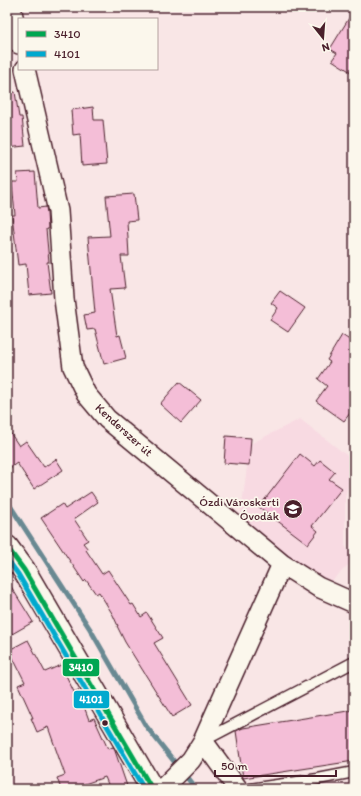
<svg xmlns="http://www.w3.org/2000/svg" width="361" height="796" font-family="Itim,sans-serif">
<rect width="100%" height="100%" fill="#f9e6e6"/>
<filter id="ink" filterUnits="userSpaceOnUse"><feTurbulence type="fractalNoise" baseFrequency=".025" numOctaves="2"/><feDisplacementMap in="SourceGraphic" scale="8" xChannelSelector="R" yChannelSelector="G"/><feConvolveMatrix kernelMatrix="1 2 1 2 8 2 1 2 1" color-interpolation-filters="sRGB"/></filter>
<g filter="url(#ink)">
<path fill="#f8dae2" d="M300 419 354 461 345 497V546L354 559 327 586 240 520 250 444Z"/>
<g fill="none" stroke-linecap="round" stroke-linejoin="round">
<path stroke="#698992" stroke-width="5" d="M7 501 90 629 146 726 196 789"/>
</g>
<path fill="#f4bed7" stroke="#4a1f2b" d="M354 10V74L332 60 337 53 330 49Z
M7 92H15L19 117H22L25 146 7 148Z
M93 107 94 120H103L107 164 82 166 80 134 73 135 71 110Z
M35 172 38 208 46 207 47 213 48 229H46L49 262H47L51 293 29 295 26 264 18 265 12 215H15L12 182H18L17 173Z
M134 194 137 220 127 221 129 256H121L125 288 110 289 117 336 120 335 126 358 104 364 95 329 87 330 84 315 95 313 88 237 110 236 106 196Z
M280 291 305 308 288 332 270 320 278 308 271 303Z
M342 335 354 343V408L344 421 316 401 327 386 318 379 330 362 327 360Z
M179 382 201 400 181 423 160 404Z
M7 428 19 446 26 441 44 467 56 459 63 470 34 489 17 463 7 470Z
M226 436 251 438 249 465 224 463Z
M300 454 315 466 320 460 335 472 329 479 342 488 312 526 318 531 308 544 259 507Z
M91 492 98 502 74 519 88 540 83 543 88 549 86 550 102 574 108 570 131 605 133 604 141 617 147 613 163 638 154 643 192 705 172 717 125 642 117 626H118L113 615 99 592 96 594 86 580 84 582 41 518 62 504 65 509Z
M7 580 33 622 12 634 7 626Z
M28 640 45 672 61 665 74 692 78 690 89 720 94 718 108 749 113 747 115 751 128 789H110L105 777 70 789H61L57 778 65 775 48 727 37 732 31 718H33L18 685 25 682 9 650Z
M354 710V761L243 778 236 731 243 728Z"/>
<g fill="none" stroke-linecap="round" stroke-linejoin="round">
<g stroke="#4a1f2b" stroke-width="13">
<path id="lane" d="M205 740 354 662
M250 789 318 779 354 772"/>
</g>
<g stroke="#4a1f2b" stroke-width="22">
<path id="street" d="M11 7 19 44
M25 69 58 211 64 299 73 367 86 394 107 419 282 564 318 587 354 603
M203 741 238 789
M162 789 191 760 203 741 282 564"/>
</g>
<g stroke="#4a1f2b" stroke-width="25">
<path id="secondary" d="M7 547 24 570 152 789"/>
</g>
<use href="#lane" stroke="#fbf7ec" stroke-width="10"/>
<use href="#street" stroke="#fbf7ec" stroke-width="19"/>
<use href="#secondary" stroke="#fbf7ec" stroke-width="22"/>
<g stroke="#fbf7ec" stroke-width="8">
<path id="bus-1" d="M7 547 24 570 152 789"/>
</g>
<g stroke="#fbf7ec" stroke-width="8">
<path id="bus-2" d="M7 559 18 574 144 789"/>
</g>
<use href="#bus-1" stroke="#00a651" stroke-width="5"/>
<use href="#bus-2" stroke="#00a9ce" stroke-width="5"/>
</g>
</g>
<defs>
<g id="school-disc" transform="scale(1)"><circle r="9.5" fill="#4a1f2b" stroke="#fbf7ec"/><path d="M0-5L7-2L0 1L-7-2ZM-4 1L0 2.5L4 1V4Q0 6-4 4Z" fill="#fff"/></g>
</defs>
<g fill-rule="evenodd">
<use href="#school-disc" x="293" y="509"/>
</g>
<circle fill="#4a1f2b" stroke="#fbf7ec" stroke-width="1.5" cx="105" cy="723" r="3.5"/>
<g text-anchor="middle" stroke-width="3.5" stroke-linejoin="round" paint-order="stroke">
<g font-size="12" fill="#4a1f2b" stroke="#fbf7ec">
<text transform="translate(124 430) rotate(42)" y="4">Kenderszer út</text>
</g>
<g font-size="12" fill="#4a1f2b" stroke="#fbf7ec" text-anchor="end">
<text x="279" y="506">Ózdi Városkerti<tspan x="279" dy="14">Óvodák</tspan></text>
</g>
</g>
<g stroke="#fbf7ec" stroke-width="1.5">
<rect x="62" y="658" width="38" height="19" rx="4" fill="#00a651"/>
<rect x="73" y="690" width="37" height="19" rx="4" fill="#00a9ce"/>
</g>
<g font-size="11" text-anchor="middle" font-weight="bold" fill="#fff">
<text x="81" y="671">3410</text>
<text x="91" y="703">4101</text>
</g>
<rect width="361" height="796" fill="none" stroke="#fbf7ec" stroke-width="24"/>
<rect x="12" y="12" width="337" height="772" fill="none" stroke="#4a1f2b" stroke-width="1.5" filter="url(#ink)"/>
<rect x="18" y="18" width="140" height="52" fill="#fbf7ec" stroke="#b4a19f"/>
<rect x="26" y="31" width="20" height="6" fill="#00a651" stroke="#b4a19f"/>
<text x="54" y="38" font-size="12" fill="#4a1f2b">3410</text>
<rect x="26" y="51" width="20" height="6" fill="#00a9ce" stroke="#b4a19f"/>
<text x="54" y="58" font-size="12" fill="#4a1f2b">4101</text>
<g transform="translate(323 38) rotate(163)" stroke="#fbf7ec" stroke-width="3" paint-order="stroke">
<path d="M0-3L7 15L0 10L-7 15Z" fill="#4a1f2b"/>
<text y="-6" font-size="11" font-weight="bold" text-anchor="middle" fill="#4a1f2b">N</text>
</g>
<path d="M215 770v6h121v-6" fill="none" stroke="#4a1f2b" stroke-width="2"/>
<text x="221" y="770" font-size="12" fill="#4a1f2b" stroke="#fbf7ec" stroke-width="3" paint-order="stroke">50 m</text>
</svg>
